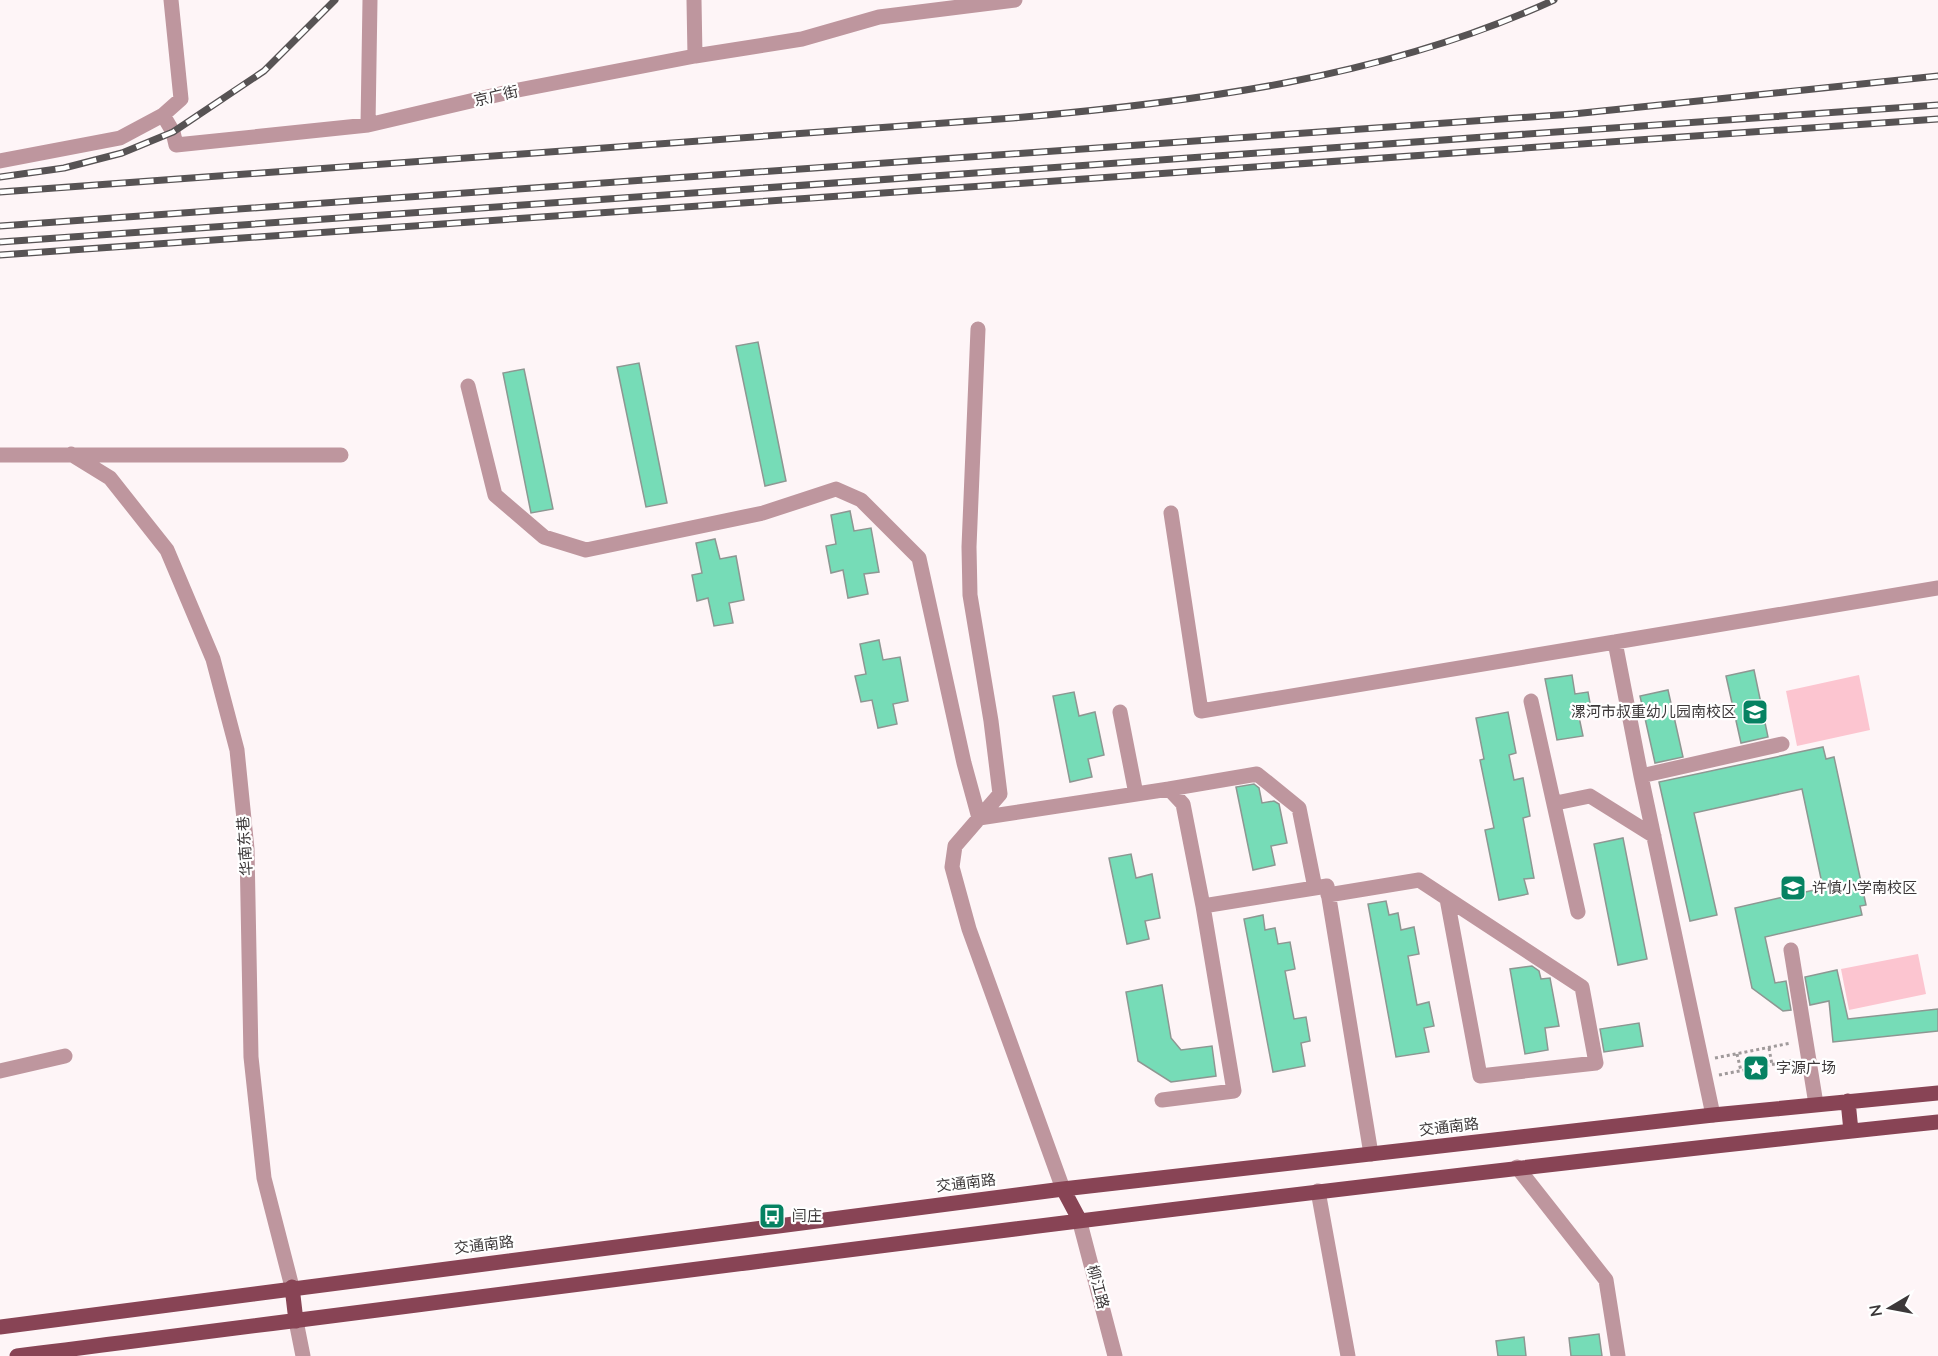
<svg xmlns="http://www.w3.org/2000/svg" width="1938" height="1356" font-family="'Nunito Sans','Noto Sans SC',sans-serif">
<rect width="100%" height="100%" fill="#fef5f7"/>
<path fill="#fcc5d0" d="M1859 675 1870 730 1797 746 1786 691Z
M1918 954 1926 994 1849 1010 1841 969Z"/>
<path fill="#76dcb7" stroke="#8d9792" stroke-width="1.5" d="M758 342 786 481 765 486 736 346Z
M639 363 667 503 646 507 617 367Z
M524 369 553 509 531 513 503 373Z
M850 511 854 531 871 528 879 572 864 574 868 594 848 598 843 570 831 573 826 546 836 544 831 515Z
M715 539 720 559 736 556 744 600 729 603 733 623 714 626 708 598 697 601 692 575 702 573 696 543Z
M879 640 883 660 900 657 908 701 893 704 897 724 878 728 872 700 861 702 855 676 866 674 860 644Z
M1754 670 1768 737 1741 743 1726 676Z
M1572 675 1575 694 1588 692 1592 714 1579 717 1583 736 1557 740 1545 679Z
M1668 690 1683 757 1655 763 1640 696Z
M1074 692 1079 716 1095 712 1104 755 1088 759 1092 777 1070 782 1053 696Z
M1508 712 1516 753 1509 755 1514 780 1523 778 1530 816 1523 818 1534 878 1524 879 1528 894 1499 900 1485 830 1494 828 1480 760 1484 759 1476 718Z
M1823 747 1826 759 1834 757 1866 905 1860 906 1862 915 1765 937 1775 983 1786 981 1791 1010 1783 1011 1752 988 1735 908 1823 888 1802 789 1694 813 1717 915 1690 921 1659 782Z
M1254 784 1259 788 1262 803 1274 801 1279 804 1287 843 1271 846 1275 865 1253 870 1236 787Z
M1623 838 1647 959 1618 965 1594 844Z
M1131 854 1136 878 1152 874 1160 918 1145 921 1149 939 1127 944 1109 858Z
M1386 901 1389 915 1398 913 1401 930 1414 927 1419 954 1408 956 1417 1005 1429 1002 1434 1026 1424 1028 1429 1052 1396 1057 1368 904Z
M1263 915 1265 930 1275 928 1278 944 1290 942 1295 969 1285 971 1294 1019 1306 1017 1310 1041 1301 1043 1305 1066 1273 1072 1244 919Z
M1532 966 1539 971 1541 979 1550 978 1559 1026 1545 1028 1548 1050 1525 1054 1510 969Z
M1837 970 1848 1019 1938 1009V1031L1833 1042 1829 1001 1810 1005 1805 977Z
M1162 985 1171 1038 1181 1050 1212 1046 1216 1076 1171 1082 1138 1061 1126 992Z
M1639 1023 1643 1046 1604 1052 1600 1029Z
M1599 1334 1602 1356H1571L1569 1338Z
M1524 1337 1526 1356H1498L1496 1341Z"/>
<g fill="none" stroke-linecap="round" stroke-linejoin="round">
<path stroke="#a09a9b" stroke-width="3" stroke-dasharray="3 3" stroke-linecap="butt" d="M1769 1048 1772 1065
M1737 1054 1741 1071
M1715 1058 1791 1043
M1719 1075 1795 1060"/>
<path stroke="#be969e" stroke-width="15" d="M694 0 695 56
M163 115 181 99 171 0
M368 125 370 0
M0 161 120 138 163 115 173 132 176 145 368 125 513 91 695 56 802 39 879 17 1015 0
M978 329 969 547 970 595 991 721 1000 794 955 846 952 867 969 929 1063 1189
M468 386 495 495 544 537 586 550 763 513 836 489 861 500 919 558 964 763 979 818 1169 789 1183 804 1203 906 1327 886 1371 1154
M71 454 110 478 167 550 213 659 237 750 247 849 251 1057 264 1178 292 1287
M0 455H341
M1171 513 1201 711 1615 642
M1531 701 1578 912
M1120 712 1136 794
M1641 776 1782 744
M1169 789 1257 774 1299 808 1315 888
M1556 803 1590 796 1654 836
M1328 895 1419 880 1582 987 1596 1063 1480 1076 1447 899
M1791 950 1816 1104
M0 1071 65 1056
M1162 1100 1234 1091 1203 906
M1713 1115 1641 776 1615 642 1938 588
M1517 1167 1606 1280 1618 1356
M1318 1191 1348 1356
M1079 1219 1115 1356
M296 1321 303 1356"/>
<path stroke="#845" stroke-width="15" d="M1848 1101 1851 1131
M1063 1189 1079 1219
M292 1287 296 1321
M0 1327 1063 1189 1713 1115 1938 1093
M17 1356C657 1275 1296 1189 1938 1122"/>
<g stroke="#575354" stroke-width="7">
<path id="rail" d="M0 177 64 168 122 153 173 132 264 71 335 0
M0 192 1013 118C1196 102 1384 78 1554 0
M0 226 1573 114 1938 76
M0 242 1938 105
M0 255 1938 119"/>
</g>
<use href="#rail" stroke="#fff" stroke-width="4.5" stroke-dasharray="14" stroke-linecap="butt"/>
</g>
<defs>
<g id="school-square" transform="scale(1.35)"><rect x="-9" y="-9" width="18" height="18" rx="4" fill="#068262" stroke="#fff"/><path d="M0-5L7-2L0 1L-7-2ZM-4 1L0 2.5L4 1V4Q0 6-4 4Z" fill="#fff"/></g>
<g id="sight-square" transform="scale(1.35)"><rect x="-9" y="-9" width="18" height="18" rx="4" fill="#068262" stroke="#fff"/><path d="M0-6L1.8-2.2L6-1.7L2.9 1.2L3.7 5.4L0 3.3L-3.7 5.4L-2.9 1.2L-6-1.7L-1.8-2.2Z" fill="#fff"/></g>
<g id="bus-square" transform="scale(1.35)"><rect x="-9" y="-9" width="18" height="18" rx="4" fill="#068262" stroke="#fff"/><path d="M-5-6H5V4H4V6H2V4H-2V6H-4V4H-5ZM-3.5-4V0h7V-4ZM-3.5 1.2v1.5H-2V1.2ZM2 1.2v1.5H3.5V1.2Z" fill="#fff"/></g>
</defs>
<g fill-rule="evenodd">
<use href="#school-square" x="1755" y="712"/>
<use href="#school-square" x="1793" y="888"/>
<use href="#sight-square" x="1756" y="1068"/>
<use href="#bus-square" x="772" y="1216"/>
</g>
<g text-anchor="middle" stroke-width="4.5" stroke-linejoin="round" paint-order="stroke">
<g font-size="15" fill="#3c3839" stroke="#fff">
<text transform="translate(496 96) rotate(-13)" y="5">京广街</text>
<text transform="translate(245 846) rotate(-94)" y="5">华南东巷</text>
<text transform="translate(1449 1127) rotate(-7)" y="5">交通南路</text>
<text transform="translate(966 1183) rotate(-7)" y="5">交通南路</text>
<text transform="translate(484 1245) rotate(-7)" y="5">交通南路</text>
<text transform="translate(1098 1287) rotate(75)" y="5">柳江路</text>
</g>
<g font-size="15" fill="#3c3839" stroke="#fff" text-anchor="start">
<text x="1736" y="717" text-anchor="end">漯河市叔重幼儿园南校区</text>
<text x="1812" y="893">许慎小学南校区</text>
<text x="1776" y="1073">字源广场</text>
<text x="792" y="1221">闫庄</text>
</g>
</g>
<g transform="translate(1890 1308) rotate(260)" stroke="#ffffff" stroke-width="4.5" paint-order="stroke">
<path d="M0-4.5L10 22L0 15L-10 22Z" fill="#3c3839"/>
<text y="-9" font-size="16" font-weight="bold" text-anchor="middle" fill="#3c3839">N</text>
</g>
</svg>
